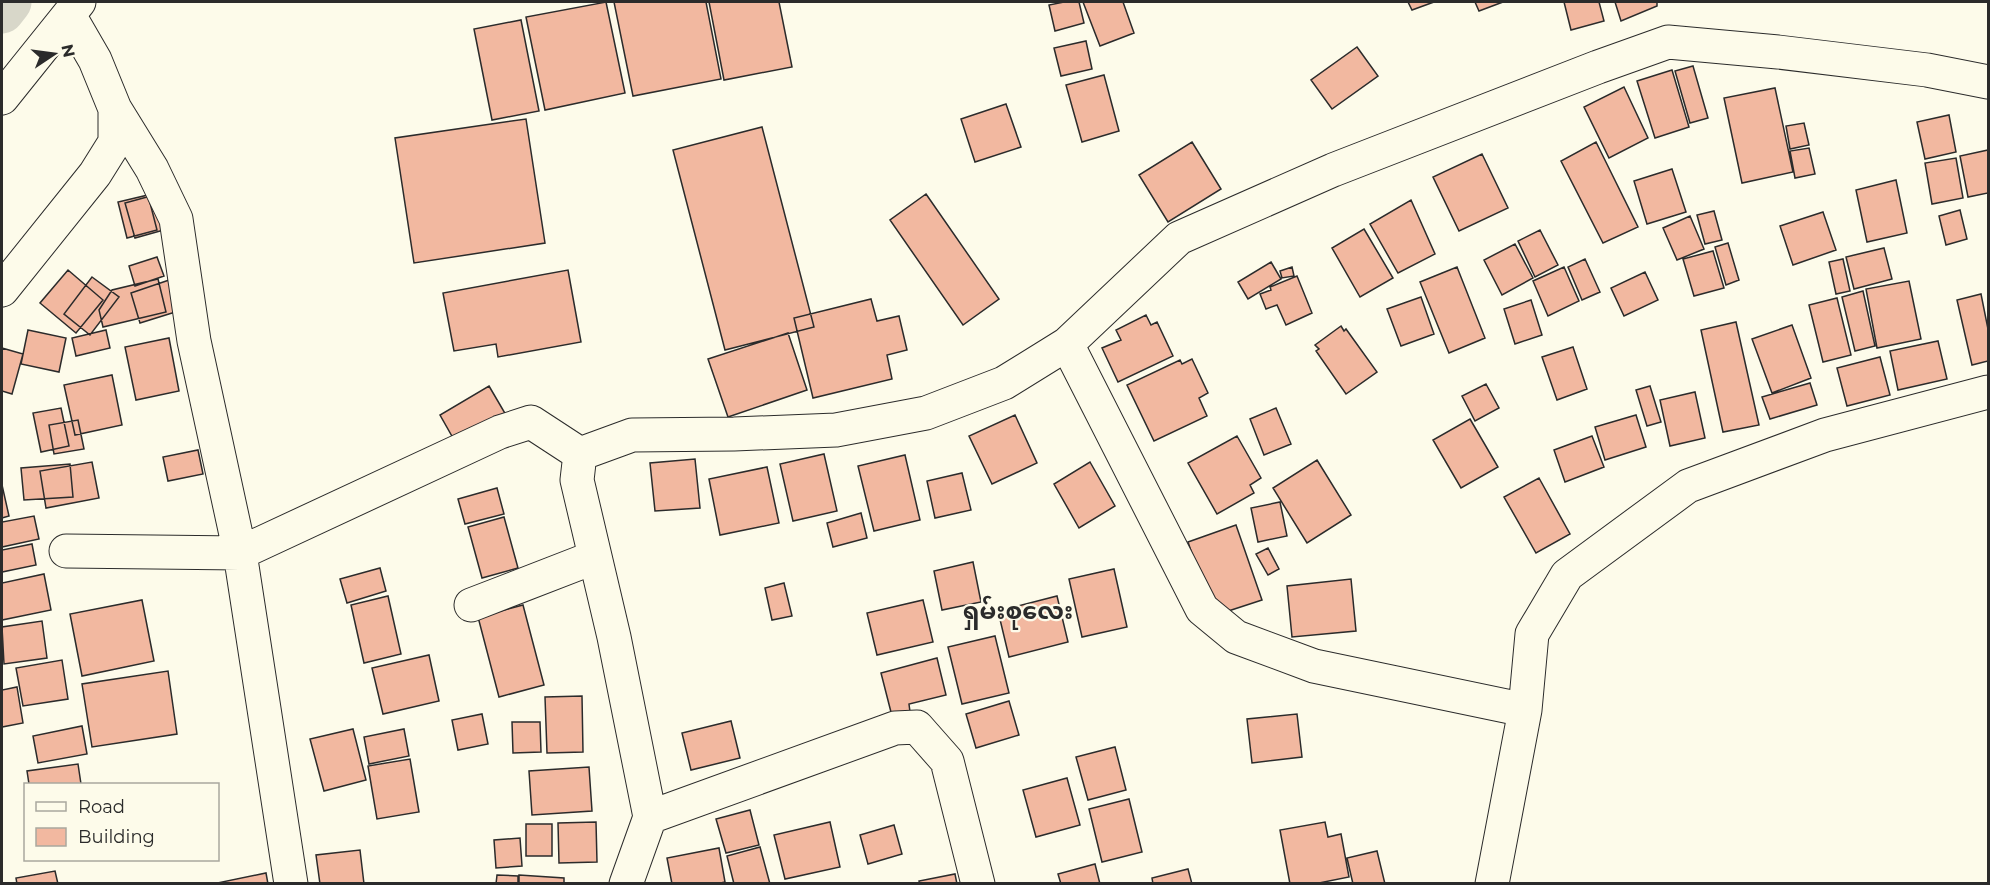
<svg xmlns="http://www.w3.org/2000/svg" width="1990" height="885" font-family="Montserrat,'Noto Sans Myanmar',sans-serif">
<rect width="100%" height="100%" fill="#fdfbea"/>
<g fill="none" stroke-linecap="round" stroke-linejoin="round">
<path stroke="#d8d7c9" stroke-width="45" d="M2 11 9 2"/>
</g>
<path fill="#f2b8a0" stroke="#2b2b2b" stroke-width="1.5" d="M606 2 625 93 545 110 526 17Z
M614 2H706L721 79 633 96Z
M709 2H779L792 67 724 80Z
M1064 2H1079L1084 23 1055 31 1049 5Z
M1083 2H1123L1134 33 1100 46Z
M1408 2H1434L1412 10Z
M1475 2H1503L1479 11Z
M1564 2H1599L1604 21 1571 30Z
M1615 2H1657V6L1621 21Z
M521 20 539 111 492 120 474 29Z
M1086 41 1092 69 1061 76 1054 48Z
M1357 47 1378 76 1332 109 1311 80Z
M1693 66 1708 118 1690 123 1675 71Z
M1672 70 1689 127 1655 138 1637 81Z
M1104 75 1119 131 1082 142 1066 85Z
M1624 87 1648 138 1609 158 1584 107Z
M1775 88 1793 172 1742 183 1724 98Z
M1006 104 1021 147 975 162 961 119Z
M1949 115 1956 152 1925 159 1917 122Z
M526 119 545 243 414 263 395 138Z
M1804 123 1809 145 1790 149 1786 126Z
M762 127 814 327 725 350 673 150Z
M1192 142 1221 189 1168 222 1139 175Z
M1596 142 1638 227 1603 243 1561 161Z
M1809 148 1815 174 1795 178 1790 151Z
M1988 150V193L1968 197 1960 156Z
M1482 154 1508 208 1459 231 1433 177Z
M1956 158 1963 198 1932 204 1925 163Z
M1672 169 1686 212 1647 224 1634 181Z
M1896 180 1907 233 1867 242 1856 190Z
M169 191 178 226 135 238 125 203Z
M926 194 999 299 963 325 890 220Z
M148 195 157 230 127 238 118 202Z
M1411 200 1435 254 1398 273 1370 224Z
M1960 210 1967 239 1946 245 1939 216Z
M1714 211 1722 240 1705 244 1697 215Z
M1823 212 1836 250 1793 265 1780 226Z
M1690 216 1704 249 1677 260 1663 228Z
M1364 229 1393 278 1360 297 1332 248Z
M1540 230 1558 265 1535 277 1518 241Z
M1728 243 1739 280 1726 285 1715 247Z
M1515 244 1533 278 1502 295 1484 260Z
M1884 248 1892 279 1854 289 1846 257Z
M1713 251 1724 288 1694 296 1683 259Z
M157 257 164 276 135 286 129 266Z
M1585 259 1600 292 1582 300 1568 267Z
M1843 259 1850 291 1836 294 1829 262Z
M1271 262 1281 279 1248 299 1238 282Z
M1292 267 1294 276 1282 278 1280 271Z
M1457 267 1485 338 1449 353 1420 282Z
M1564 267 1579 301 1548 316 1533 281Z
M68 270 103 300 76 333 40 303Z
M568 270 581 342 498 357 496 344 454 351 443 293Z
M1645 272 1658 300 1624 316 1611 288Z
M1297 276 1312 313 1286 325 1277 305 1266 309 1260 294 1271 290 1270 287Z
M92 277 119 297 90 335 64 314Z
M175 278 185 309 140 323 131 293Z
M158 279 166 312 103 327 99 310 112 290Z
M1909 281 1921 339 1877 348 1866 289Z
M1863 291 1875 346 1855 351 1842 297Z
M1981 294 1988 329V361L1972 365 1957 300Z
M1421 297 1434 334 1401 346 1387 309Z
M1837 298 1851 355 1823 362 1809 305Z
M871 299 877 321 899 316 907 350 887 355 892 379 813 398 794 318Z
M1531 300 1542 335 1515 344 1504 309Z
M1146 315 1151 325 1157 322 1173 356 1118 382 1102 348 1121 340 1116 330Z
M1736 322 1759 425 1723 432 1701 330Z
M1792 325 1811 378 1772 393 1752 339Z
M1341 326 1344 331 1346 329 1377 372 1346 394 1316 351 1319 349 1315 345Z
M28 330 66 338 59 372 21 364Z
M106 330 110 348 76 356 72 338Z
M788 333 807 390 728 417 708 359Z
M169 338 179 391 136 400 125 347Z
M1938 341 1947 379 1898 390 1890 351Z
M1573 347 1587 389 1557 400 1542 357Z
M2 348 23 354 12 394 2 391Z
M1880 357 1890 395 1847 406 1837 368Z
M1192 359 1208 393 1199 398 1207 416 1154 441 1127 385 1180 360 1182 364Z
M112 375 122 425 75 435 64 385Z
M1810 383 1817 405 1770 419 1762 397Z
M1486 384 1499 408 1475 421 1462 396Z
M489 386 506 415 457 445 440 415Z
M1650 386 1661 422 1647 426 1636 390Z
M1695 392 1705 438 1670 446 1660 400Z
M61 408 69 446 41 452 33 413Z
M1276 408 1291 444 1264 455 1250 419Z
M1015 415 1037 463 992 484 969 436Z
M1636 415 1646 447 1605 460 1595 427Z
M1470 419 1498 467 1461 488 1433 440Z
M78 420 84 449 54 454 49 425Z
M1237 436 1261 478 1250 485 1254 493 1217 514 1188 463Z
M1592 436 1604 467 1565 482 1554 450Z
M198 450 203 474 168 481 163 457Z
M824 454 837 511 793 521 780 464Z
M905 455 920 520 874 531 858 466Z
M695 459 700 508 655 511 650 463Z
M1317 460 1351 515 1307 543 1273 488Z
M92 462 99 498 46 508 40 471Z
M1090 462 1115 506 1079 528 1054 484Z
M70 464 73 497 24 500 21 468Z
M767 467 779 523 720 535 709 479Z
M962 473 971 510 935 518 927 481Z
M1539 478 1570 534 1536 553 1504 497Z
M2 485 9 516 2 518Z
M497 488 504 514 465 524 458 499Z
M1280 502 1287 536 1258 542 1251 508Z
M861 513 867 538 833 547 827 523Z
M34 516 39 539 2 547V522Z
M504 517 518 568 482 578 468 527Z
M1236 525 1262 600 1213 616 1188 542Z
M32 544 36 565 2 572V550Z
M1268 548 1279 569 1268 575 1256 554Z
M973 562 981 602 942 610 934 571Z
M380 568 386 591 347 603 340 579Z
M1114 569 1127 627 1082 637 1069 579Z
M44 574 51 610 2 620V583Z
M1351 579 1356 631 1292 637 1287 586Z
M784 583 792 616 772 620 765 588Z
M388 596 401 654 364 663 351 605Z
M1057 596 1068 642 1009 657 998 611Z
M142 600 154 661 82 676 70 614Z
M923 600 933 642 877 655 867 613Z
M523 605 544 685 499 697 478 617Z
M42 621 47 658 4 664 2 627Z
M995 636 1009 693 962 704 948 647Z
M429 655 439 701 383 714 372 668Z
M937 658 946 695 909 704 910 712 892 716 881 673Z
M62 660 68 699 23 706 16 668Z
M168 671 177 734 92 747 82 684Z
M17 687 23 723 2 727V690Z
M582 696 583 752 547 753 545 697Z
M1009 701 1019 735 976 748 966 714Z
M482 714 488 744 458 750 452 720Z
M1297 714 1302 757 1252 763 1247 719Z
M731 721 740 758 691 770 682 733Z
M512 722H540L541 752 513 753Z
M82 726 87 754 38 763 33 736Z
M353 729 366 780 324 791 310 739Z
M404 729 409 756 369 764 364 737Z
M1115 747 1126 790 1088 800 1076 757Z
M410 759 419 812 377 819 368 766Z
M78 764 81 784H29L27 771Z
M589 767 592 811 532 815 529 771Z
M1067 778 1080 825 1036 837 1023 790Z
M1129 799 1142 852 1102 862 1089 809Z
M750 810 759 845 726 853 716 819Z
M596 822 597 862 559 863 558 823Z
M830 822 840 867 785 879 774 835Z
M1325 822 1328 837 1341 834 1349 877 1314 884H1290L1280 830Z
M526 824H552V856H526Z
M894 825 902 854 868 864 860 835Z
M520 838 522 866 496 868 494 840Z
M760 847 770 884H734L727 856Z
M719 848 725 882 716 884H672L667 858Z
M360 850 364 884H320L316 855Z
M1377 851 1385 884H1353L1347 858Z
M1095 864 1100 884H1061L1058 874Z
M1188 869 1192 884H1153L1152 878Z
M55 871 58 884H17L16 878Z
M266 873 268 884H217V883Z
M955 874 957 884H920L919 881Z
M497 875 518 876V884H496Z
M519 875 564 878V884H519Z"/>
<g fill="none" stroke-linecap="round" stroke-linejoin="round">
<g stroke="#2b2b2b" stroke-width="35">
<path id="minor" d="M2 98 79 2
M115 109 152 169 176 219 194 341 240 553 291 884
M2 290 95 174 115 142V109L95 60 69 15
M1067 344 1202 609 1236 637 1314 666 1525 710
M66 551 240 553 500 432 531 422 580 454
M471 605 595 557
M650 817 895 728 917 727 947 761 978 884
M626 884 650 817 614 637 577 480 580 454 632 435 734 434 836 430 926 413 1004 383 1067 344 1179 238 1333 170 1598 67 1668 42 1778 52 1927 70 1988 82
M1492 884 1525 710 1532 634 1567 575 1688 486 1825 435 1988 392"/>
</g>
<use href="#minor" stroke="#fdfbea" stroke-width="33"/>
</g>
<g text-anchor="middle" stroke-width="4.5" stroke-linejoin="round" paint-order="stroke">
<g font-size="24" font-weight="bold" fill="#2b2b2b" stroke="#fdfbea">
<text x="1018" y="619">ရှမ်းစုလေး</text>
</g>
</g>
<rect width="1990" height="885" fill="none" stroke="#2b2b2b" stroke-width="6"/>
<rect x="24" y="783" width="195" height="78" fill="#fdfbea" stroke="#a9a89e" stroke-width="1.5"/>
<rect x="36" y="802" width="30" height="9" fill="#fdfbea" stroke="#a9a89e" stroke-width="1.5"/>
<text x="78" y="813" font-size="18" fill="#2b2b2b">Road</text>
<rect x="36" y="828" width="30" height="18" fill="#f2b8a0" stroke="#a9a89e" stroke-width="1.5"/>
<text x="78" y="843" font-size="18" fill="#2b2b2b">Building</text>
<g transform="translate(54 54) rotate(77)" stroke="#fdfbea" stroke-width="4.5" paint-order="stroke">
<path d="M0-4.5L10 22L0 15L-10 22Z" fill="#2b2b2b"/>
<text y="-9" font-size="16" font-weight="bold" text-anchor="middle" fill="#2b2b2b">N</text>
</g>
</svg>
